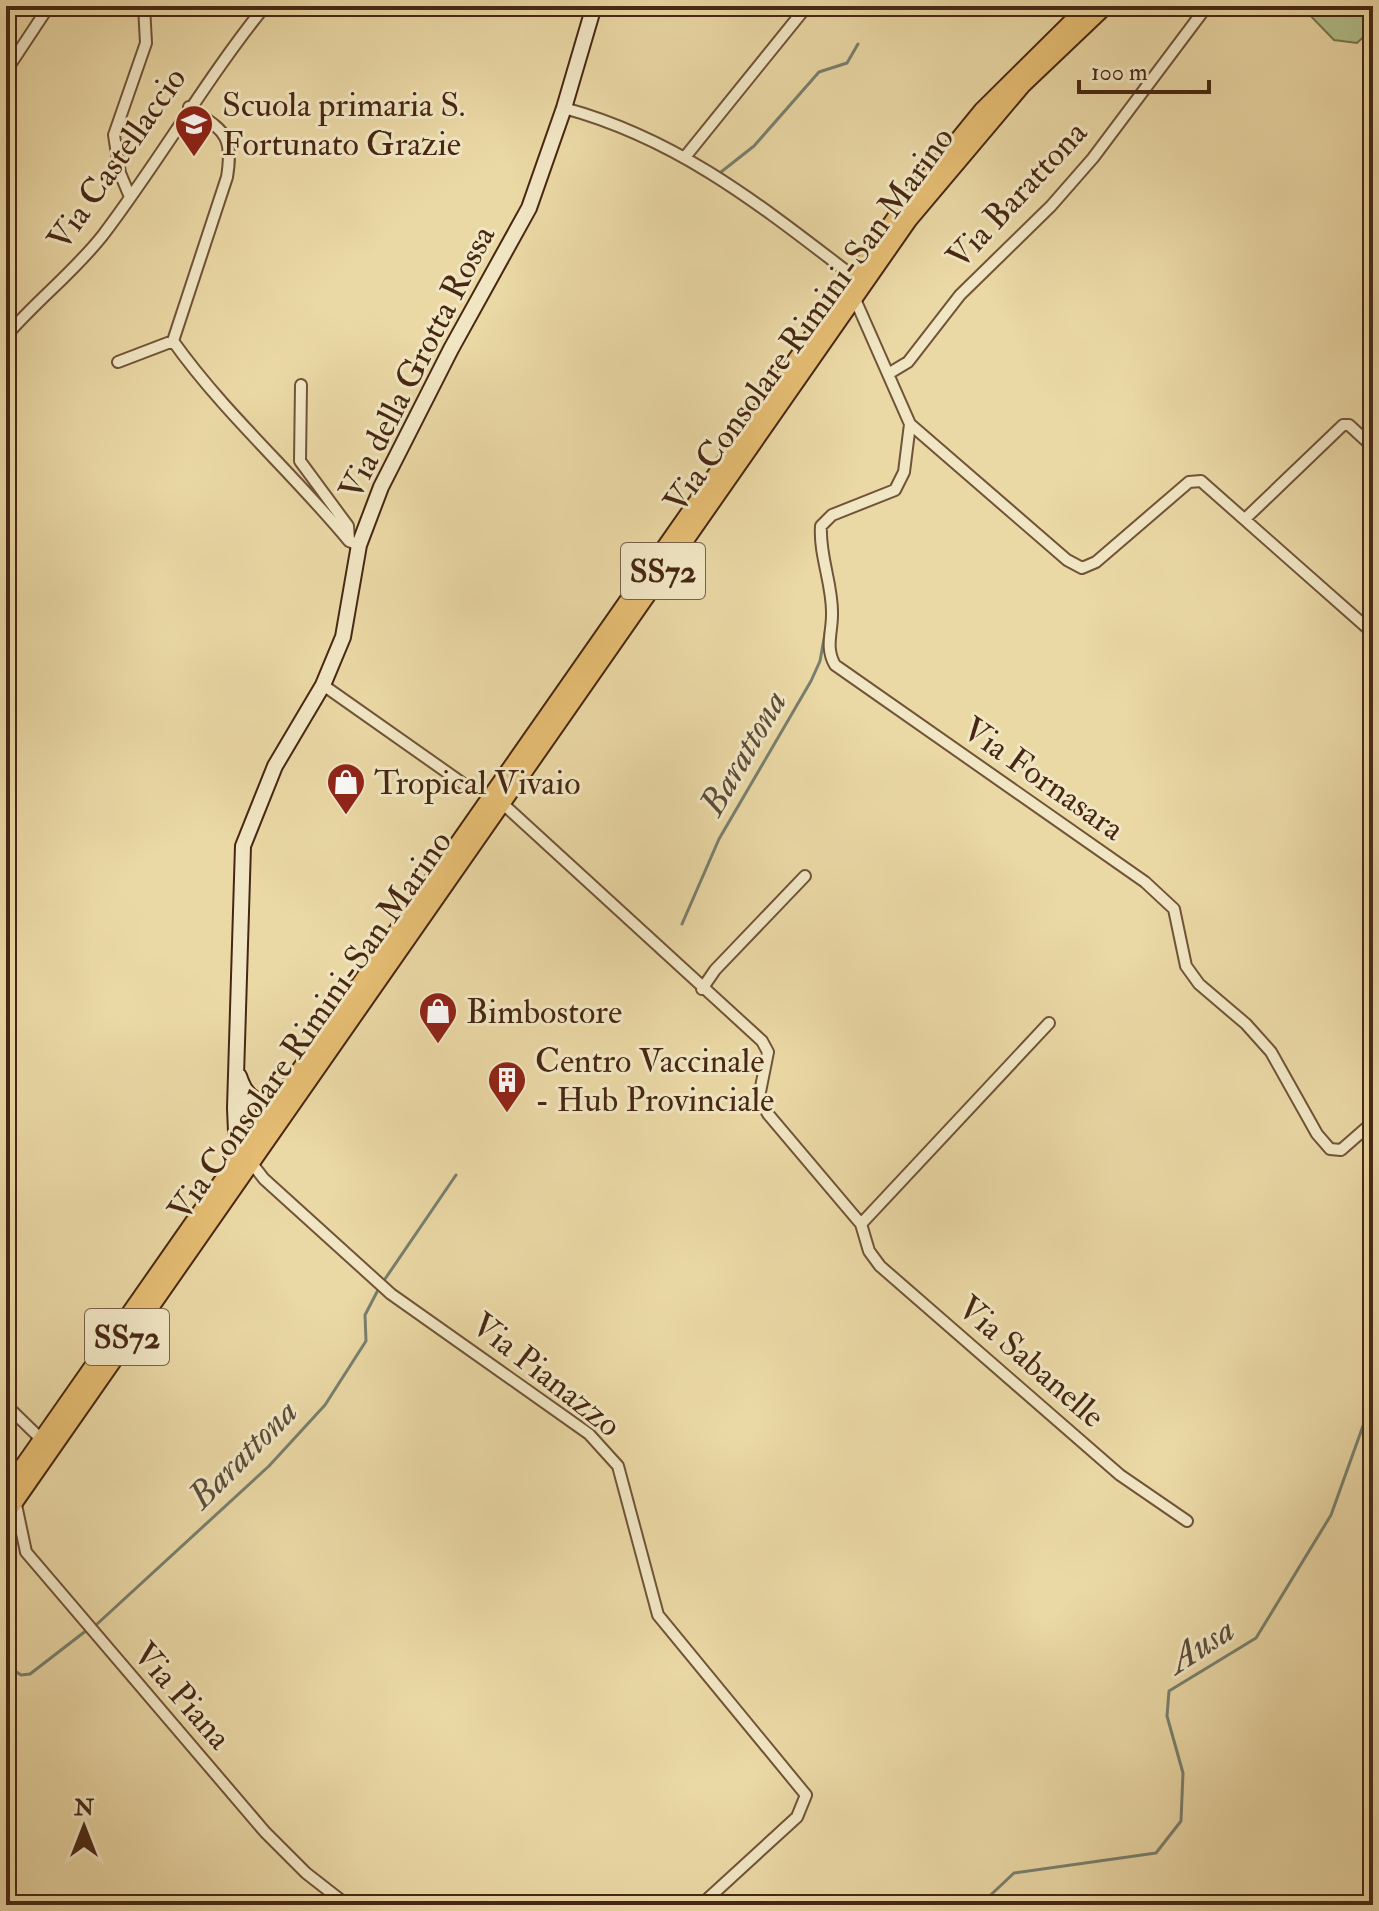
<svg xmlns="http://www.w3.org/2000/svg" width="1379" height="1911" font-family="'IM FELL Double Pica',serif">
<rect width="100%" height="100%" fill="#ead8a5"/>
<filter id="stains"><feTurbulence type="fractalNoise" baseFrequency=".0025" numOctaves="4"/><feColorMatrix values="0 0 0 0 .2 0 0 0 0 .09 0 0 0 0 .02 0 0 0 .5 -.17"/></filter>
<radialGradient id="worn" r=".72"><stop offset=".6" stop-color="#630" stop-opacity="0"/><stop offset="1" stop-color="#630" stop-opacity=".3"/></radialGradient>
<path fill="#b1c08b" stroke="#7c744f" stroke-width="2" d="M1301 6H1373V28L1357 43 1334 40Z"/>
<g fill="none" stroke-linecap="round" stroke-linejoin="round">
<path stroke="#787f6e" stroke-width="3" d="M882 15 889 6
M721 172 754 146 819 72 847 63 858 44
M682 924 719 839 811 681 820 661 826 628
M385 1279 456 1175
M96 1625 269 1466 325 1405 366 1341 365 1315 379 1288
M6 1665 21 1675 30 1674 87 1630
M980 1905 1014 1873 1156 1853 1181 1821 1183 1773 1167 1716 1169 1691 1256 1638 1331 1515 1373 1398"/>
<g stroke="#705338" stroke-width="14">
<path id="street" d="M6 71 49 6
M564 108C675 138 755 201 845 270L853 281
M685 157 807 6
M130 197 120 173 114 135 146 43 144 6
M854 297 910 424 1067 560 1082 568 1096 562 1189 482 1201 481 1373 633
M6 336C37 300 74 272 103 235 160 160 206 79 265 6
M173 341C225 414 292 472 349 541L359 545
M118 362 173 341 227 177C234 133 223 131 189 107
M888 374 908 362 960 295 1051 206 1093 158 1207 6
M301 385 300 461 348 526 349 539
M910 424 904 472 895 490 832 515 821 526C819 556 833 585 832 615 832 633 825 648 835 665L1145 882 1174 909 1186 966 1199 984 1246 1024 1271 1052 1317 1134 1330 1149 1341 1150 1373 1122
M1245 519 1343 425H1349L1373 447
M323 685 465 785
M501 802 762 1041 768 1052 759 1097 768 1114 861 1224 869 1251 880 1266 1120 1475 1187 1521
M702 989 715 970 805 876
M250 1161 264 1179 391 1294 589 1434 618 1466 658 1615 806 1795 797 1817 701 1905
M861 1224 1049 1023
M6 1405 41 1439
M15 1500 26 1552 265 1832 306 1873 347 1905"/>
</g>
<g stroke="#472713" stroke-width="18">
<path id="secondary" d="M239 1076C247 1101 262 1108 284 1092
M244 1092 251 1126 248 1142
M249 1157 236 1132 235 1108 243 846 275 766 323 685 343 637 359 545 381 487 451 349 529 208 564 108 594 6"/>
</g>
<g stroke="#472713" stroke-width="20">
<path id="primary" d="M6 1491 899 213 982 111 1088 6
M6 1514 909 219 1022 85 1105 6"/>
</g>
<use href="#street" stroke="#f1e6c4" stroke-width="10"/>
<use href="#secondary" stroke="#f1e6c4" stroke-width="14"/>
<use href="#primary" stroke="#e5bc72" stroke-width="16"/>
</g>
<defs>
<g id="school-pin" transform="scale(2)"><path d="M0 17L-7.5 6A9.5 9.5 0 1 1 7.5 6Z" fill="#8f2418" stroke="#f1e6c4"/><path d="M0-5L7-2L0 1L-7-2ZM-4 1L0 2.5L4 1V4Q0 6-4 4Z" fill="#fff"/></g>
<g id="shop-pin" transform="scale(2)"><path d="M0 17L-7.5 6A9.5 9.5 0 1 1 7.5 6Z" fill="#8f2418" stroke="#f1e6c4"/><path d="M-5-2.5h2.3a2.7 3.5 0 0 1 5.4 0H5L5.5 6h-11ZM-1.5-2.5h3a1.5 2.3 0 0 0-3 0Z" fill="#fff"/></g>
<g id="building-pin" transform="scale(2)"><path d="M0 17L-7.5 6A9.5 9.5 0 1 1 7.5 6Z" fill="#8f2418" stroke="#f1e6c4"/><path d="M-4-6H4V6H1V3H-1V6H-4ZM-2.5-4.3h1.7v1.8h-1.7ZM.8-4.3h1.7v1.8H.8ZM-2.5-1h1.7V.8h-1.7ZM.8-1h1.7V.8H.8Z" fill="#fff"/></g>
</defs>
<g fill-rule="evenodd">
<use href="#school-pin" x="194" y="124"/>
<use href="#shop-pin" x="346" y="782"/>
<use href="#shop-pin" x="438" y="1011"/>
<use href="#building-pin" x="507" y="1080"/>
</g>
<g text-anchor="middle" stroke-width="6" stroke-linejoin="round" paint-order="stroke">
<g fill="#f1e6c4" stroke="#7a6048" stroke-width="2">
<rect x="621" y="543" width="84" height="56" rx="6"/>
<rect x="85" y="1309" width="84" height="56" rx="6"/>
</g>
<g font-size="32" font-weight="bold" fill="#472713">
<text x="663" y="582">SS72</text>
<text x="127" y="1348">SS72</text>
</g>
<g font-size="34" fill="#472713" stroke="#f1e6c4" text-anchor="start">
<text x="222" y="116">Scuola primaria S.<tspan x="222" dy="39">Fortunato Grazie</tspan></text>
<text x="374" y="794">Tropical Vivaio</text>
<text x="466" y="1023">Bimbostore</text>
<text x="535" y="1072">Centro Vaccinale<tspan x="535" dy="39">- Hub Provinciale</tspan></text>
</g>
<g font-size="34" fill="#472713" stroke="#f1e6c4">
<text transform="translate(116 158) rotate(-55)" y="12">Via Castellaccio</text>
<text transform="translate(1016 194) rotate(-47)" y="12">Via Barattona</text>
<text transform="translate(808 319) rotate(-54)" y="12">Via Consolare Rimini-San Marino</text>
<text transform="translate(416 362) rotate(-63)" y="12">Via della Grotta Rossa</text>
<text transform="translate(1044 778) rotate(35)" y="12">Via Fornasara</text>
<text transform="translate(309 1025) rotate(-55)" y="12">Via Consolare Rimini-San Marino</text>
<text transform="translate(1032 1361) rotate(41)" y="12">Via Sabanelle</text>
<text transform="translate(547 1374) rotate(38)" y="12">Via Pianazzo</text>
<text transform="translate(183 1695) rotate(49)" y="12">Via Piana</text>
</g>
<g font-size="36" font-style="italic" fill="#5b4c39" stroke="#f1e6c4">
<text transform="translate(742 752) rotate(-60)" y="13">Barattona</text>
<text transform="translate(242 1453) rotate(-45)" y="13">Barattona</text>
<text transform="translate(1200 1644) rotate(-33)" y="13">Ausa</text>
</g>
</g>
<rect width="1379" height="1911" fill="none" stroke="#ead8a5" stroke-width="32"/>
<rect x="8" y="8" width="1363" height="1895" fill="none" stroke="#472713" stroke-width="4"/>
<rect x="16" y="16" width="1347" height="1879" fill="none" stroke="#472713" stroke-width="2"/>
<g transform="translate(84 1827)" stroke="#f1e6c4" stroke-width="6" paint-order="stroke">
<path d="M0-6L14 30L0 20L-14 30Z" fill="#472713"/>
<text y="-12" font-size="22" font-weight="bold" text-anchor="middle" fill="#472713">N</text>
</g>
<path d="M1079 80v12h130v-12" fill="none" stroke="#472713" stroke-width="4"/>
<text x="1091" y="80" font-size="24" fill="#472713" stroke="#f1e6c4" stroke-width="6" paint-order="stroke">100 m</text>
<rect width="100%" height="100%" filter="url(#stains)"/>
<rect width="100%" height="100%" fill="url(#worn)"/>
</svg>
